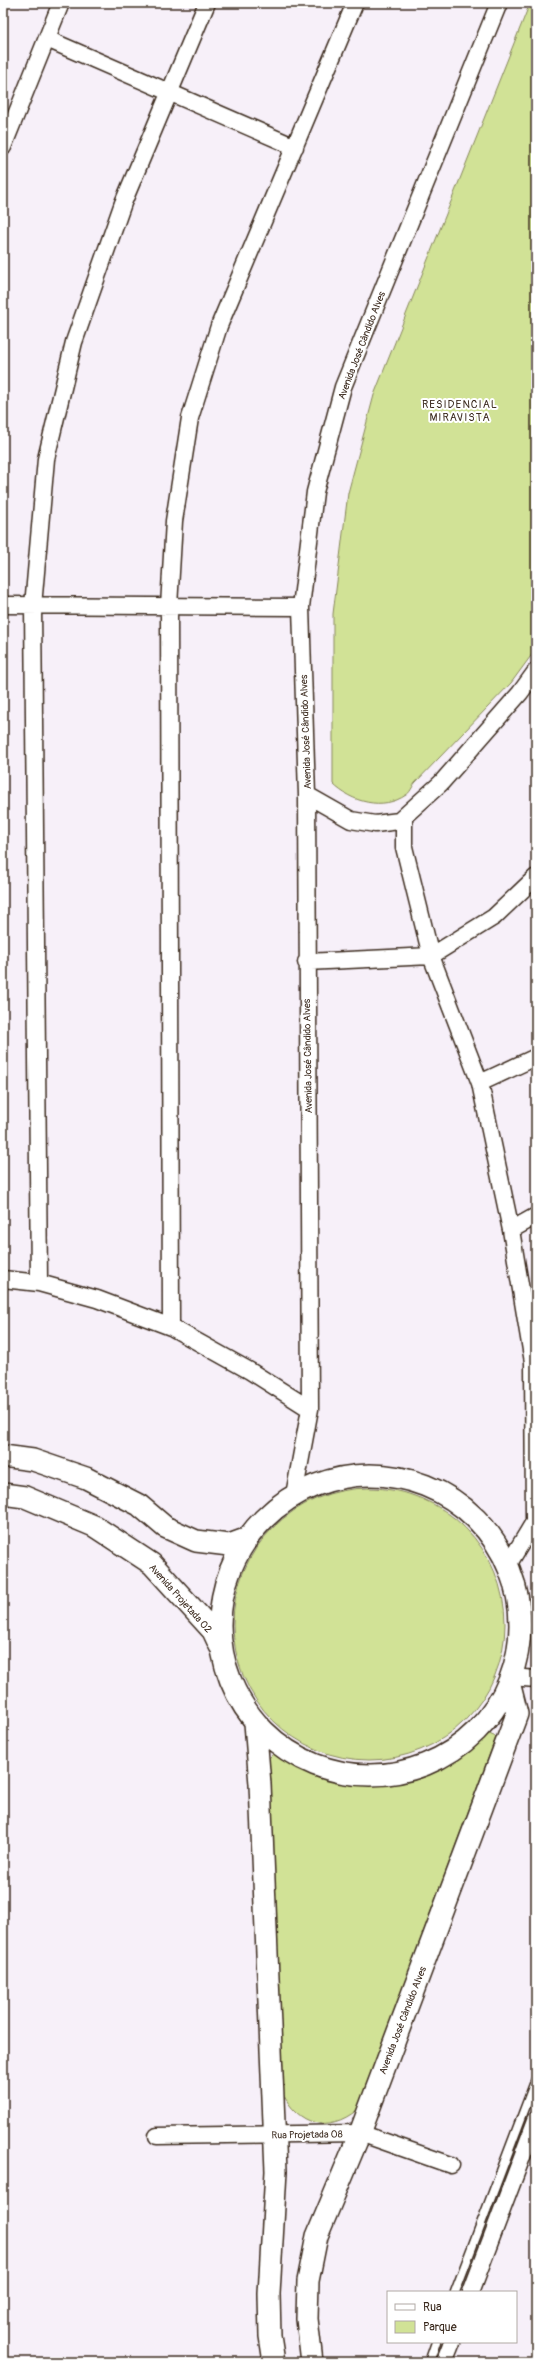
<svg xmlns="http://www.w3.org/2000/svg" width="539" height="2365" font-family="Pangolin,sans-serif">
<rect width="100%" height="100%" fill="#f7f0f9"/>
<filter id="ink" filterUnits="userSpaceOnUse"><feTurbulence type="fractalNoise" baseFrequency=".025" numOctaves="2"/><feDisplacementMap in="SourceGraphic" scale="8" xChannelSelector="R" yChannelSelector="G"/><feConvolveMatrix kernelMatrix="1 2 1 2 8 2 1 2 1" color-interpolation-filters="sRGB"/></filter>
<g filter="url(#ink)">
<path fill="#d1e296" stroke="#86865a" d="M530 3H536V649L511 683 415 783C412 787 410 793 406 795 383 811 351 802 333 784V614L348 493 374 395Z
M233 1624a136 136 0 1 1 272 0a136 136 0 1 1-272 0Z
M487 1733 496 1737 357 2110C328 2133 298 2126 282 2092L267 1760 274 1753C291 1762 306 1771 324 1777 384 1798 443 1775 487 1733Z"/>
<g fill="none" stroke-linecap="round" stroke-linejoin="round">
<g stroke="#3b2a1e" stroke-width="11">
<path id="service" d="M455 2292 536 2079
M429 2362 436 2342"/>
</g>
<g stroke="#3b2a1e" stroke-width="19">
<path id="minor" d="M47 39 295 147
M3 147 61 3
M3 605 301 607
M307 795 351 820 375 824 399 821 441 783 520 693 536 671
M404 817V847L431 956 480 1083 511 1230 533 1362 534 1522 508 1565
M306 962 431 956 494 917 536 877
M480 1083 536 1057
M511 1230 536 1216
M3 1279 39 1283 97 1299 171 1327 250 1371 310 1409
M39 1283 33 606 46 459 74 342 123 203 207 3
M171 1327 169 606 174 521 190 418 219 326 355 3
M294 1495 310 1409 307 795 301 607 315 492 343 387 499 3
M511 1677 536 1679
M157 2136 360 2133 451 2165
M471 2292 536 2120
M444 2362 452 2342"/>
</g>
<g stroke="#3b2a1e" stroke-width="24">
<path id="tertiary" d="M3 1456 33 1460 86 1478 139 1505 165 1527 196 1541 229 1545 248 1538
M220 1625a150 150 0 1 1 300 0a150 150 0 1 1-300 0Z
M3 1494 25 1497 94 1526 152 1564 213 1631 220 1646
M255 1723 260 1784 276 2171 269 2294 270 2336 274 2362
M312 2362 307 2319 308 2281 317 2236 360 2133 517 1714 509 1682"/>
</g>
<use href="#service" stroke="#fff" stroke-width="8"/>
<use href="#minor" stroke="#fff" stroke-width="16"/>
<use href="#tertiary" stroke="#fff" stroke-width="21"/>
</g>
</g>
<g text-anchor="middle" stroke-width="4" stroke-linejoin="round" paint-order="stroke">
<g font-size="10" fill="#3b2a1e" stroke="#fff">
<text transform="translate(361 345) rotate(-69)" y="4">Avenida José Cândido Alves</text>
<text transform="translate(305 732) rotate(-92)" y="4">Avenida José Cândido Alves</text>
<text transform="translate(307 1056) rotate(-91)" y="4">Avenida José Cândido Alves</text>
<text transform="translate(181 1598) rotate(48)" y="4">Avenida Projetada 02</text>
<text transform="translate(402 2020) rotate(-69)" y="4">Avenida José Cândido Alves</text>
<text transform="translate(307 2134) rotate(-1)" y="4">Rua Projetada 08</text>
</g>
<g font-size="11" letter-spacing="1" fill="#3b2a1e" stroke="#fff">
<text x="460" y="408">RESIDENCIAL<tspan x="460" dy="13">MIRAVISTA</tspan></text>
</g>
</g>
<rect width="539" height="2365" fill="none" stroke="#fff" stroke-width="16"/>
<rect x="8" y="8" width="523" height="2349" fill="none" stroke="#3b2a1e" stroke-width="1.5" filter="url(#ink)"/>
<rect x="387" y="2291" width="130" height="52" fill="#ffffff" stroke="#b1aaa5"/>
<rect x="395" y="2304" width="20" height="6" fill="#ffffff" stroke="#b1aaa5"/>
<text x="423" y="2311" font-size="12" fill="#3b2a1e">Rua</text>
<rect x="395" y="2321" width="20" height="12" fill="#d1e296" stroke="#b1aaa5"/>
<text x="423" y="2331" font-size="12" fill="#3b2a1e">Parque</text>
</svg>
